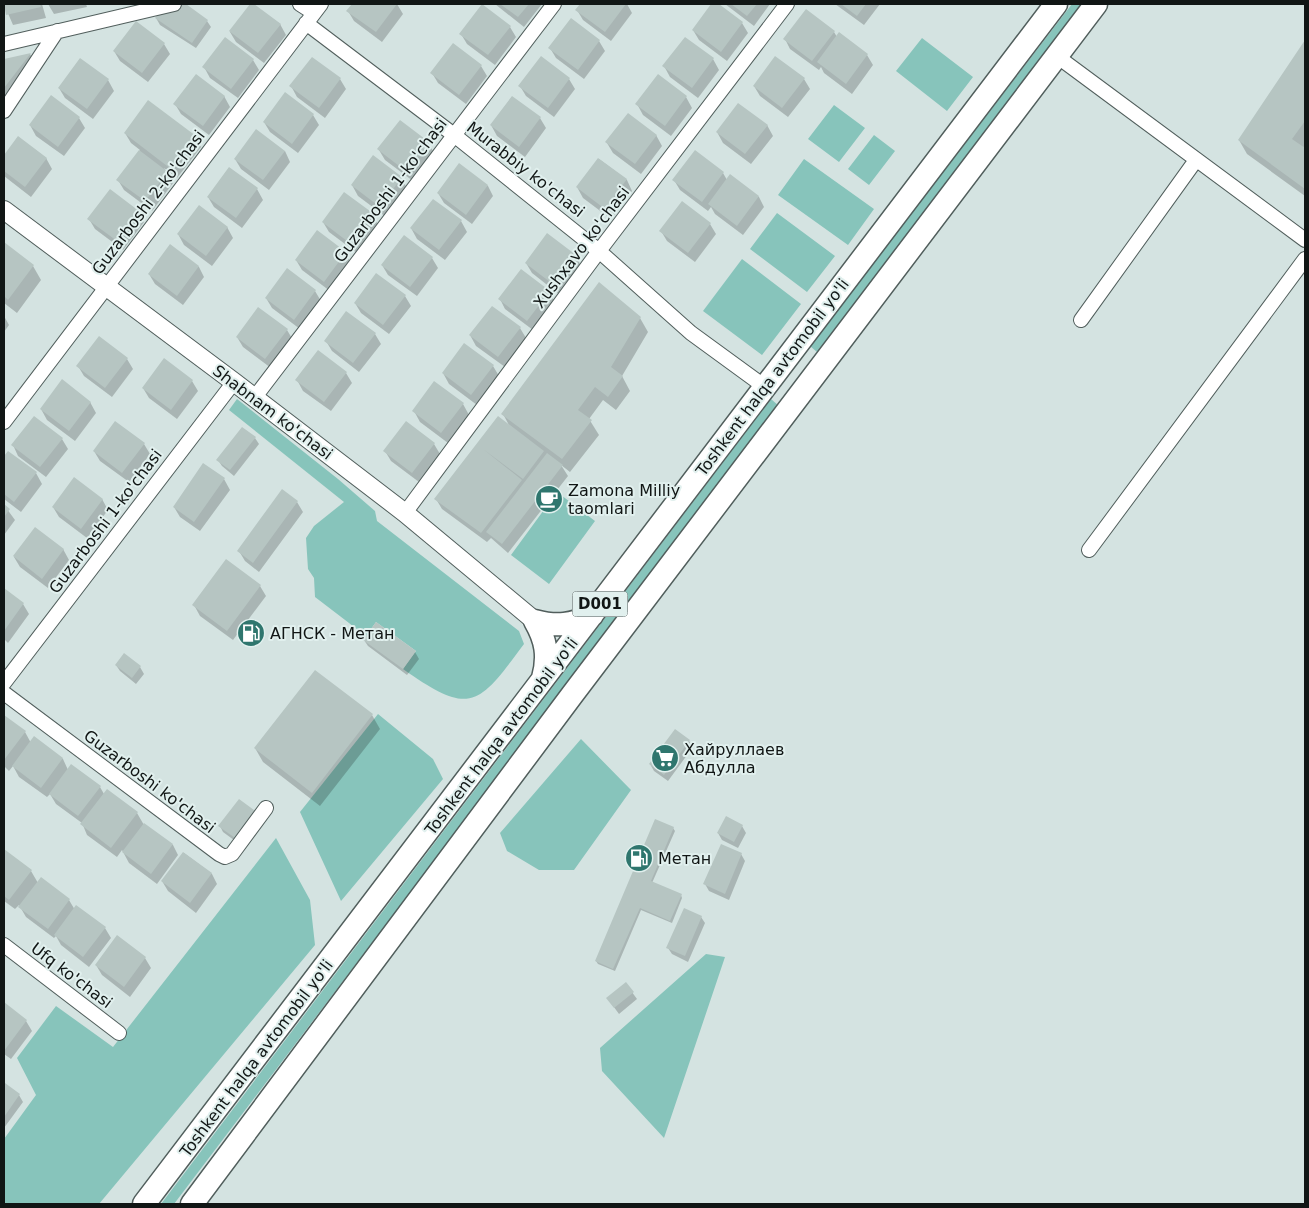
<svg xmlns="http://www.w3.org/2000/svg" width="1309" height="1208" font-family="'DejaVu Sans',sans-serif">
<rect width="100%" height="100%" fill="#d4e3e1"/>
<path fill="#87c4bb" d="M1072 4H1084L817 352 810 346Z
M922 38 973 77 947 111 896 71Z
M834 105 865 128 839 162 808 139Z
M874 135 895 151 869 185 848 169Z
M804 159 874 209 848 245 778 195Z
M777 213 835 256 807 292 750 249Z
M742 259 801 304 762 355 703 311Z
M237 399 338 479 375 511 377 521 519 631 524 644C478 706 471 717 403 669L416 651 376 622 366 636 315 597 314 578 308 569 306 538 314 526 344 502 229 410Z
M771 399 779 406 174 1204H161Z
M557 492 595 521 549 584 511 555Z
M378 714 433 759 443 779 341 901 300 812Z
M581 739 631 790 574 870H539L507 851 500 833Z
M276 838 310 900 315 945 99 1204H4V1139L36 1095 17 1058 56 1006 113 1047Z
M706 954 725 957 664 1138 602 1071 600 1048Z"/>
<path fill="#0003" d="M4 4H42L46 18 13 25Z
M48 4H86L87 7 54 14Z
M252 4 280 24 286 35 264 63 236 42 230 32Z
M353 4H397L403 14 382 42 354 21 348 11Z
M495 4H542L524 27Z
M582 4H627L632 13 611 41 583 20 577 10Z
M713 4H717L742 23 748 33 727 61 699 40 693 30Z
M725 4H770L754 26Z
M835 4H880L864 25Z
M156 18 207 21 211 27 196 48 160 25Z
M510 27 516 37 495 65 467 44 461 34Z
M834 32 837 37 839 34 867 55 873 65 852 94 824 73 821 67 819 70 790 49 785 39Z
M685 38 713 59 719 70 698 98 670 77 664 66Z
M599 41 605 51 584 79 556 58 550 48Z
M1305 43V145L1303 148 1305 149V196L1247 154 1239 140Z
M164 44 170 54 148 82 120 61 114 51Z
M30 54 38 68 4 113V60Z
M312 58 340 79 346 89 325 118 297 97 291 86Z
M80 59 108 80 114 91 93 119 65 98 59 88Z
M253 60 259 70 238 98 210 78 204 67Z
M481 66 487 76 466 104 438 83 432 73Z
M658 76 686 97 692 108 671 136 643 115 637 104Z
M569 79 575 89 554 117 526 96 520 86Z
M804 79 810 89 788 117 760 96 754 86Z
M285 94 313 115 319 125 298 153 270 132 264 122Z
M224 96 230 107 209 135 181 114 175 104Z
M52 97 79 118 85 128 64 156 36 136 30 125Z
M512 97 540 118 546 128 525 157 497 136 491 125Z
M767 125 773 136 751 164 723 143 717 132Z
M125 133 195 137 201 147 177 178 164 168 173 183 152 211 124 190 118 180 140 150 131 143Z
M656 135 662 146 641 174 613 153 607 143Z
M18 137 46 158 52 169 31 197 4 176V157Z
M428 142 434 153 413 181 385 160 379 150Z
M285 151 290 162 269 190 241 169 235 159Z
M373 157 401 178 407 188 386 217 358 196 352 185Z
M599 159 627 180 632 191 611 219 583 198 577 187Z
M460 165 488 186 493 196 472 224 444 203 438 193Z
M229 168 257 189 263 200 242 228 214 207 208 197Z
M723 173 727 180 730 176 759 197 764 207 743 235 715 214 711 207 708 211 680 190 674 180Z
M138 212 144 222 123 250 95 229 89 219Z
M373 215 378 225 357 253 329 232 323 222Z
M461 221 467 232 445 260 417 239 411 228Z
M710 224 716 234 695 262 667 241 661 231Z
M227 227 233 238 212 266 184 245 178 234Z
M548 235 576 256 581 266 560 295 532 273 526 263Z
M4 244 33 266 41 280 17 313 4 303Z
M171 246 199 267 204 277 183 305 155 284 149 274Z
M345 253 351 263 330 291 302 270 296 260Z
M432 258 438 268 417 296 388 275 382 265Z
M315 291 321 301 300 329 272 308 266 298Z
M549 292 555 302 533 330 505 309 500 299Z
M405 296 411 306 389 334 361 313 355 303Z
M4 316 9 325 4 332Z
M640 318 648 332 622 376 630 391 616 410 603 400 589 419 599 435 570 472 561 465 568 476 508 553 491 538 487 542 442 509 436 499 498 417 510 427 503 414Z
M520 328 526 338 505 367 476 346 470 335Z
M287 330 293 340 271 368 243 347 237 337Z
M375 334 381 344 359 372 332 351 326 341Z
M127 359 133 369 112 397 84 376 78 366Z
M164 360 192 381 198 391 177 419 149 398 143 388Z
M493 366 499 376 477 405 449 384 443 373Z
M346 373 352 383 331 411 303 391 297 380Z
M90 402 96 413 75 441 47 420 41 409Z
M463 404 469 415 448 443 420 422 414 411Z
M255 438 259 444 234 476 222 466 218 460Z
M62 439 68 449 46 477 18 456 13 445Z
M144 444 150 454 129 482 100 461 94 451Z
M434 444 440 454 419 482 391 461 385 451Z
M8 452 36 473 42 484 21 512 4 499V458Z
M224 479 230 490 200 531 180 517 174 507Z
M102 499 108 510 87 538 59 517 53 507Z
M297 502 303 512 259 572 245 561 239 551Z
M4 505 15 520 4 535Z
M63 549 69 560 48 588 20 567 14 557Z
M260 586 266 596 233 640 200 616 194 605Z
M4 589 23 604 29 614 8 643 4 639Z
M377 624 415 652 419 659 407 675 368 646 364 640Z
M124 655 140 667 144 674 136 684 120 671 116 665Z
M372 715 380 729 320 806 263 762 255 748Z
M4 716 25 732 31 743 34 738 63 759 68 770 100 787 104 794 137 813 144 825 173 845 178 855 157 884 129 863 122 850 117 857 87 835 82 823 56 804 50 794 47 797 19 777 13 766 9 771 4 766Z
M689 741 693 747 668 781 654 771 650 764Z
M726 818 742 826 746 833 738 848 722 840 718 833Z
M261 821 242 846 223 832 220 826Z
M673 828 675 831 652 883 681 895 682 898 672 923 641 910 615 971 598 964 596 961Z
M721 846 741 854 745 861 729 900 709 891 705 884Z
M4 851 31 871 38 883 69 900 75 910 105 928 111 938 89 967 61 945 56 936 54 938 26 917 19 905 15 909 4 901Z
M184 853 212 874 217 884 196 913 168 891 162 881Z
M701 917 705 923 688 962 672 954 668 948Z
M117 937 145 958 151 968 130 997 102 975 96 965Z
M626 984 637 999 619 1014 608 999Z
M4 1004 26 1021 32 1031 11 1059 4 1054Z
M5 1085 19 1095 23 1102 4 1128Z"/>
<path fill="#b6c5c2" d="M4 4H40L41 7 6 15Z
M181 4H186L208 20 192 43 155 18 162 9Z
M250 4H254L281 24 258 53 229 31Z
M352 4H397L376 32 346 11Z
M482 4 511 26 488 55 459 34Z
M500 4H529L518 17Z
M580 4H626L605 32 575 10Z
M711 4H719L743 22 721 52 692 30Z
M731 4H757L747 16Z
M841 4H866L857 16Z
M806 9 835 31 812 61 783 39Z
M571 18 600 40 578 70 548 48Z
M136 21 165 43 142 73 113 51Z
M839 32 868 54 846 84 817 62Z
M225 37 254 59 231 89 202 67Z
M685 37 714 58 692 88 662 66Z
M1305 40V121L1292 139 1305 148V189L1238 140Z
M453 43 482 65 459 95 430 73Z
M31 53 4 88V59Z
M541 56 570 78 548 108 518 86Z
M775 56 805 78 782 108 753 86Z
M312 57 341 78 319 108 289 86Z
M80 58 109 79 87 109 58 88Z
M196 74 225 96 203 126 173 104Z
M658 74 687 96 665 126 635 104Z
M285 92 314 114 292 144 263 122Z
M51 95 80 117 58 147 29 125Z
M512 96 541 117 519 147 490 125Z
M148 100 196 136 171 169 124 133Z
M738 103 768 125 745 154 716 132Z
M628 113 657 135 635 164 605 142Z
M400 120 429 142 407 172 377 149Z
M256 129 285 151 263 180 234 159Z
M18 136 47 158 25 187 4 171V155Z
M139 150 168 172 145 201 116 180Z
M695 150 724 172 702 202 672 180Z
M373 155 402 177 380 207 351 185Z
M598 158 627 179 605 209 576 187Z
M459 163 488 185 466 215 437 193Z
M229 167 258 188 236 218 207 197Z
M730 174 759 196 737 226 708 204Z
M110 189 139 211 117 241 87 219Z
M344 192 374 214 351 244 322 222Z
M433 199 462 220 439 250 410 228Z
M682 201 711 223 688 253 659 231Z
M199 205 228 227 206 256 177 234Z
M317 230 346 252 324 282 295 260Z
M547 233 576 255 554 285 525 263Z
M404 235 433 257 410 287 381 265Z
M4 242 34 265 8 300 4 296Z
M170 244 199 266 177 296 148 274Z
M287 268 316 290 294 320 265 298Z
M521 269 550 291 527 321 498 299Z
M376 273 406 295 383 325 354 303Z
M599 282 641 317 611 367 623 376 608 397 595 387 578 410 592 420 562 459 501 414Z
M492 306 521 327 498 357 469 335Z
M258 307 288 329 265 359 236 337Z
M346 311 376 333 353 363 324 341Z
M99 336 128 358 105 388 76 366Z
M464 343 494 365 471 395 442 373Z
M318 350 347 372 324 402 295 380Z
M164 358 193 380 171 410 142 388Z
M62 379 91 402 69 431 40 409Z
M434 381 464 403 441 433 412 411Z
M34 416 63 438 40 467 11 445Z
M498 416 544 451 523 479 483 449 522 480 481 533 434 499Z
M115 421 145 443 122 473 93 451Z
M406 421 435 443 412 473 383 451Z
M242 427 256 437 230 470 216 460Z
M8 451 37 472 14 502 4 494V456Z
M547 453 563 465 502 544 486 532Z
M203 463 225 478 194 522 173 507Z
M74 477 103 499 81 529 52 507Z
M282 489 298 501 253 563 237 551Z
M4 504 10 509 4 517Z
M35 527 64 549 42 579 13 556Z
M226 559 261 585 227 631 192 605Z
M4 588 24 603 4 631Z
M376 622 416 651 403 669 363 640Z
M124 653 141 666 132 678 115 665Z
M315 670 373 714 312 793 254 748Z
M4 715 26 731 4 760Z
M675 729 690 740 664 775 649 764Z
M34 736 63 758 41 788 12 766Z
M71 764 101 786 78 816 49 794Z
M107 789 138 812 111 848 80 824Z
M239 799 258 813 238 840 218 826Z
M726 816 743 825 734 842 717 833Z
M655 819 674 827 651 881 682 894 670 921 640 908 613 969 595 961Z
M144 823 173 844 151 874 122 852Z
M721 844 742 853 725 894 703 884Z
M4 849 32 870 9 900 4 896Z
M183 852 212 873 190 903 161 881Z
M41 877 70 899 48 929 18 907Z
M76 905 106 927 83 957 54 935Z
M684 908 702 916 685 956 666 948Z
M117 935 146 957 124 987 95 965Z
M626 982 634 992 614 1008 606 998Z
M4 1002 27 1020 4 1051Z
M5 1083 20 1094 4 1117V1085Z"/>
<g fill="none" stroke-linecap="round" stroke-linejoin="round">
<g stroke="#515e5c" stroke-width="16">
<path id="minor" d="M300 4 314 13
M306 23 454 135 599 251 691 333 765 387
M4 44 174 4
M1058 57 1305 240
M4 111 57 31
M1081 320 1196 160
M255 397 554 4
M4 422 321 4
M405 513 599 251 787 4
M1089 550 1305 259
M4 683 234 382
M4 693 219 854 225 857 232 854 266 808
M4 945 119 1033"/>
</g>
<g stroke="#515e5c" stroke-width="20">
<path id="tertiary" d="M4 210 234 382 405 513 535 621"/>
</g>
<g stroke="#515e5c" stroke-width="25">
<path id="trunk" d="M543 678C549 656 546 640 535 621 557 627 572 625 592 615
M144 1204 1056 4
M192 1204 572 695 1096 4"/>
</g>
<use href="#minor" stroke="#fff" stroke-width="14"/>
<use href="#tertiary" stroke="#fff" stroke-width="18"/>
<use href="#trunk" stroke="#fff" stroke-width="22"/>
</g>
<defs>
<g id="cafe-disc" transform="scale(1.4375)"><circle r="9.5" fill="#2f766e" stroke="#e1f0ee"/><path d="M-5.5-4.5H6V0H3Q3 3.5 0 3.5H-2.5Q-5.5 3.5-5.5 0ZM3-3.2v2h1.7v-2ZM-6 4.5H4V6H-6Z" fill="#fff"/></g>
<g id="fuel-disc" transform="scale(1.4375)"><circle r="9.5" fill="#2f766e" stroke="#e1f0ee"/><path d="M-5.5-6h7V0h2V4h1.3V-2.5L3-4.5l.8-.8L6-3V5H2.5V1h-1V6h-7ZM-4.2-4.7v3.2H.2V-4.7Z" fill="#fff"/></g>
<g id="supermarket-disc" transform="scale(1.4375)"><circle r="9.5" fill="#2f766e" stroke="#e1f0ee"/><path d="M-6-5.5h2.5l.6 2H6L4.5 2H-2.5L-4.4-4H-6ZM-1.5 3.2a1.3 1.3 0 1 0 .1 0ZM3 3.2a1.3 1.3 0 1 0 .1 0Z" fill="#fff"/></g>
</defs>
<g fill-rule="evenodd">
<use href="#cafe-disc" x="549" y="499"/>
<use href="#fuel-disc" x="251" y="633"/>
<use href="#supermarket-disc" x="665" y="758"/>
<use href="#fuel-disc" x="639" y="858"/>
</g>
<g text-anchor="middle" stroke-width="4" stroke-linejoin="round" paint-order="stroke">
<rect fill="#e1f0ee" stroke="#4f5756" stroke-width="1" x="572.5" y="591.5" width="55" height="25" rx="4"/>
<g font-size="15" font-weight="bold" fill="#111615">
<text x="600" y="609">D001</text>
</g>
<g font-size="16" fill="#111615" stroke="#e1f0ee">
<text transform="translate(526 169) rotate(38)" y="6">Murabbiy ko'chasi</text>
<text transform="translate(390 190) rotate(-53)" y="6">Guzarboshi 1-ko'chasi</text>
<text transform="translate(148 202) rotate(-53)" y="6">Guzarboshi 2-ko'chasi</text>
<text transform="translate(581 247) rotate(-53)" y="6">Xushxavo ko'chasi</text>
<text transform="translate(772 377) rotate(-53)" y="6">Toshkent halqa avtomobil yo'li</text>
<text transform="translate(273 412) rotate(37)" y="6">Shabnam ko'chasi</text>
<text transform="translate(105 521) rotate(-53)" y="6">Guzarboshi 1-ko'chasi</text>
<text transform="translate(501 736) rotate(-53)" y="6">Toshkent halqa avtomobil yo'li</text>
<text transform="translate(150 781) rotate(37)" y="6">Guzarboshi ko'chasi</text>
<text transform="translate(72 975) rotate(37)" y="6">Ufq ko'chasi</text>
<text transform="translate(256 1058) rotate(-53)" y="6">Toshkent halqa avtomobil yo'li</text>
</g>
<g font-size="16" fill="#111615" stroke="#e1f0ee" text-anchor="start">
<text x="568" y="496">Zamona Milliy<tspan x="568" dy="18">taomlari</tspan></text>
<text x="270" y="639">АГНСК - Метан</text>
<text x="684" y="755">Хайруллаев<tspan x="684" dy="18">Абдулла</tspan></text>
<text x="658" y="864">Метан</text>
</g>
</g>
<rect width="1309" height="1208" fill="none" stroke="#111615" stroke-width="10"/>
</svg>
